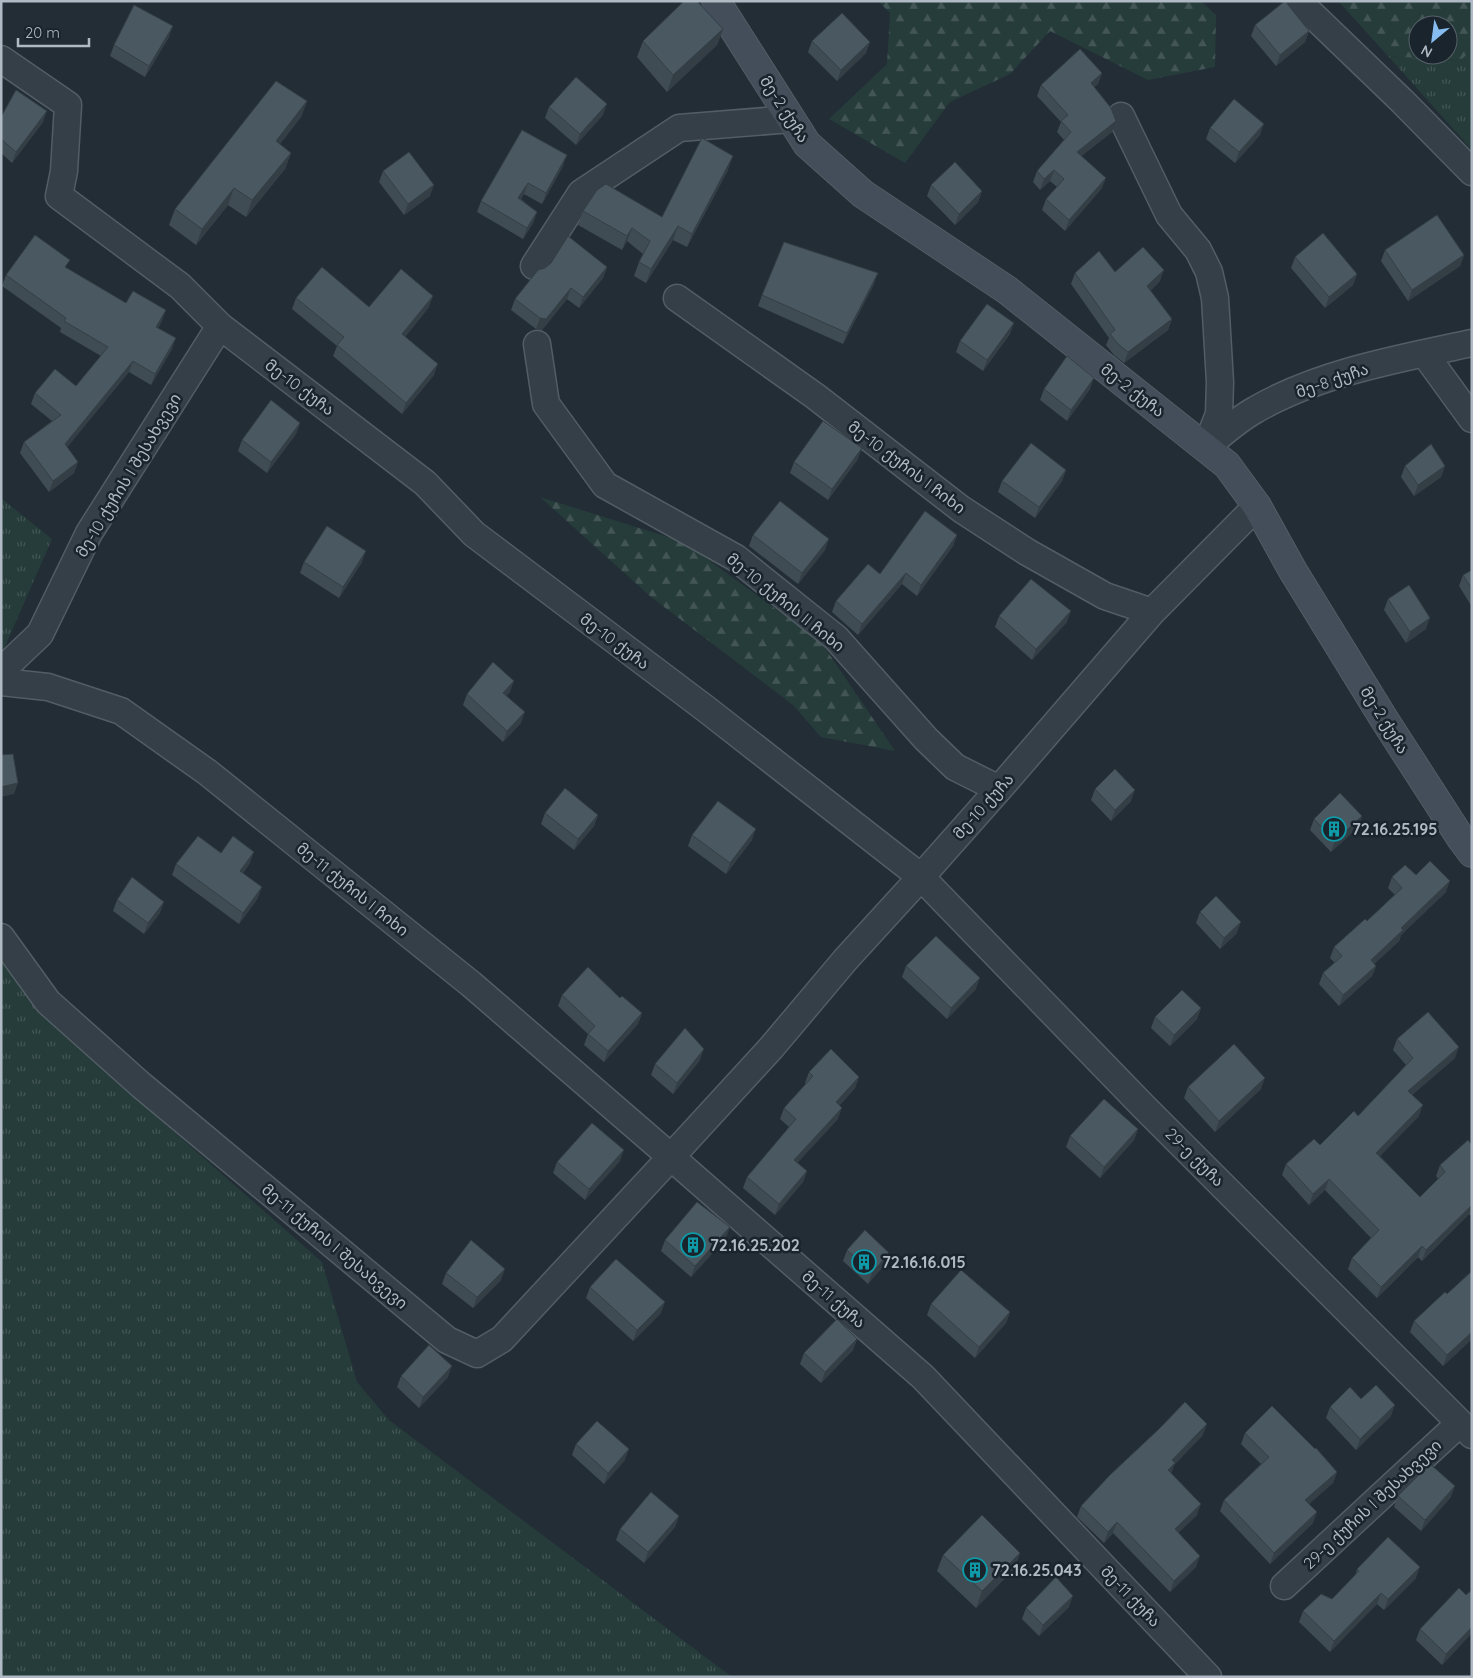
<svg xmlns="http://www.w3.org/2000/svg" width="1473" height="1678" font-family="Quicksand,'Noto Sans Georgian',sans-serif">
<defs>
<pattern id="grass-tufts" width="24" height="20" patternUnits="userSpaceOnUse" patternTransform="scale(1.25)"><rect width="24" height="20" fill="#263c3a"/><path d="M3 7l-1-3M5 7V3M7 7l1-3M15 17l-1-3M17 17v-4M19 17l1-3" fill="none" stroke="#435655"/></pattern>
<pattern id="forest-firs" width="22" height="20" patternUnits="userSpaceOnUse" patternTransform="scale(1.25)"><rect width="22" height="20" fill="#263c3a"/><path d="M5 1l3.5 6h-7zM16 11l3.5 6h-7z" fill="#435655"/></pattern>
</defs>
<rect width="100%" height="100%" fill="#222d36"/>
<path fill="url(#grass-tufts)" d="M1472 49V150L1388 56 1460 61Z
M1 498 52 539 1 656Z
M1 961 64 1035 322 1262 357 1382 389 1420 732 1677H1Z"/>
<path fill="url(#forest-firs)" fill-rule="evenodd" d="M878 1H1201L1216 15 1215 67 1148 80 1050 31 1010 74 950 102 905 163 829 119 887 64 890 13Z
M1338 1H1472V49L1460 61 1388 56ZM1418 25H1448V55H1418Z
M540 497 684 542 821 642 895 751 821 737 793 705 651 597Z"/>
<g fill="none" stroke-linecap="round" stroke-linejoin="round">
<g stroke="#525d65" stroke-width="29">
<path id="minor" d="M1298 1 1402 101 1472 172
M1 59 68 105 64 171 59 196 180 286 220 326 425 483 474 534 706 709 921 877 999 789 1152 612 1257 506
M1121 116 1169 215 1198 250 1209 272 1215 298 1220 382 1219 414 1206 447
M534 266 581 193 679 128 791 119
M677 298 815 396 961 509 1027 552 1105 596 1152 612
M537 344 546 404 605 485 736 558 836 638 926 739 955 767 999 789
M1424 353 1472 419
M1206 447C1222 434 1237 420 1255 410 1318 373 1401 358 1472 343
M1 671 40 634 89 533 220 326
M1 682 48 687 121 711 207 772 471 984 671 1157 502 1339 477 1354 447 1340 141 1085 48 1002 1 937
M1284 1586 1460 1423
M1208 1677 923 1377 671 1157 771 1048 846 959 921 877 1143 1106 1472 1435"/>
</g>
<g stroke="#525d65" stroke-width="30">
<path id="secondary" d="M716 1 807 144 863 194 1007 290 1227 465 1257 506 1293 571 1384 719 1460 837 1472 853"/>
</g>
<use href="#minor" stroke="#353f47" stroke-width="26"/>
<use href="#secondary" stroke="#434e5a" stroke-width="28"/>
</g>
<path fill="#404c54" d="M1255 25 1309 31 1305 42 1276 66 1251 36Z
M723 29 717 45 667 92 637 57 643 41Z
M169 37 145 77 110 56 114 45Z
M812 41 870 42 866 53 837 81 808 52Z
M1102 73 1098 84 1094 87 1112 132 1081 156 1102 188 1065 231 1042 210 1046 199 1057 187 1050 181 1040 190 1033 182 1037 171 1064 140 1057 132 1061 122 1037 96 1041 85Z
M307 101 301 117 280 144 291 153 285 169 246 217 228 205 196 245 169 225 175 209Z
M549 107 603 115 576 145 545 118Z
M1 117 43 122 12 163 1 153Z
M1210 128 1260 135 1235 163 1206 139Z
M563 166 542 204 524 194 521 199 537 212 533 223 523 239 477 212 481 201Z
M728 170 687 247 673 240 646 283 634 276 639 262 643 254 627 241 622 250 578 225 583 211 662 217Z
M383 171 430 196 404 215 379 182Z
M931 185 982 191 978 202 955 225 927 196Z
M1385 250 1464 255 1460 266 1408 301 1381 261Z
M1295 257 1357 274 1353 285 1325 308 1291 268Z
M607 267 603 278 579 308 567 299 542 330 536 329 511 310 515 299Z
M67 268 126 303 162 321 158 328 172 349 151 385 129 372 67 447 78 462 74 473 49 492 20 453 24 442 52 421 31 404 35 393 76 386 101 356 60 332 61 328 2 286 6 275Z
M1115 272 1160 281 1150 291 1172 319 1168 330 1124 363 1114 355 1106 345 1109 338 1071 284 1075 273Z
M874 284 843 344 758 306 762 295Z
M296 298 369 307H429L405 337 434 375 402 414 333 356 337 346 292 309Z
M1010 334 983 371 956 352 960 341Z
M1044 389H1090L1067 421 1040 400Z
M300 423 296 434 267 473 238 451 242 440Z
M858 459 828 500 790 473 794 462Z
M1405 466H1445L1441 477 1414 496 1401 477Z
M1066 470 1062 481 1035 518 998 492 1002 481Z
M753 535 825 550 798 584 749 546Z
M957 535 953 546 917 596 902 584 858 635 832 612 836 601 880 574Z
M304 562H362L339 598 300 573Z
M1472 570V607L1459 586 1463 575Z
M1388 599 1426 629 1406 643 1384 610Z
M999 616 1067 622 1032 660 995 627Z
M510 692 506 696 521 723 503 742 463 705 467 694Z
M1095 789 1131 801 1111 821 1091 800Z
M545 813 598 815 594 826 574 850 541 824Z
M1362 816 1358 827 1331 852 1310 830 1314 819Z
M692 835 752 840 726 874 688 846Z
M221 853 250 863 243 873 258 898 239 924 172 875 176 864Z
M1416 875 1446 892 1401 935 1399 941 1374 964 1376 966 1372 976 1339 1006 1319 984 1323 973 1335 963 1330 958 1334 947 1367 921 1395 895 1388 888 1392 877Z
M117 900 160 913 144 934 113 911Z
M1200 912 1237 933 1220 949 1196 923Z
M906 966 976 989 947 1019 902 977Z
M562 995 620 998 642 1013 638 1024 604 1062 584 1045 588 1034 558 1006Z
M1201 1008 1197 1019 1170 1046 1151 1028 1155 1017Z
M1397 1039 1455 1058 1412 1095 1419 1116 1380 1156 1420 1197 1438 1179 1436 1176 1440 1165 1472 1145V1217L1469 1214 1422 1261 1418 1257 1377 1298 1348 1269 1352 1258 1371 1238 1325 1190 1309 1205 1282 1175 1286 1164 1320 1145 1358 1116 1406 1065 1393 1050Z
M700 1060 673 1094 651 1075 655 1064Z
M809 1072 859 1077 855 1088 839 1106 838 1119 797 1163 807 1171 803 1182 775 1215 743 1188 747 1177 789 1127 780 1119 784 1108 806 1084 805 1083Z
M1188 1087 1261 1089 1215 1132 1184 1098Z
M1138 1129 1134 1140 1100 1178 1066 1147 1070 1136Z
M620 1161 585 1200 553 1173 557 1162Z
M726 1238 691 1277 661 1251 665 1240Z
M847 1250 885 1264 868 1284 843 1261Z
M446 1273 501 1280 473 1308 442 1284Z
M590 1287 661 1313 633 1341 586 1298Z
M1447 1294 1472 1339 1443 1366 1410 1332 1414 1321Z
M931 1304 1010 1312 1006 1323 975 1358 927 1315Z
M857 1339 853 1350 821 1383 800 1364 804 1353Z
M401 1376 448 1377 419 1408 397 1387Z
M1361 1399 1391 1416 1356 1450 1326 1418 1330 1407Z
M1245 1433 1337 1472 1333 1483 1309 1504 1313 1523 1270 1564 1220 1511 1224 1500 1261 1464 1241 1444Z
M1203 1435 1174 1465 1171 1473 1197 1515 1178 1533 1196 1567 1170 1592 1113 1533 1104 1543 1077 1517 1081 1506Z
M576 1444 625 1460 604 1484 572 1455Z
M1398 1496 1451 1497 1421 1531 1394 1507Z
M679 1516 675 1527 644 1563 616 1540 620 1529Z
M1020 1553 1014 1569 976 1608 937 1571 943 1555Z
M1357 1569 1416 1578 1384 1610 1377 1604 1330 1652 1299 1622 1303 1611 1332 1599 1355 1576Z
M1472 1590V1633L1442 1665 1416 1640 1420 1629Z
M1069 1607 1039 1636 1022 1619 1026 1608Z"/>
<path fill="#343e45" d="M173 26 169 37 145 77 149 66Z
M723 29 717 45 667 92 673 75Z
M1309 31 1305 42 1276 66 1280 55Z
M870 42 866 53 837 81 841 70Z
M1102 73 1098 84 1087 94 1091 83Z
M307 101 301 117 270 157 276 141Z
M607 104 603 115 576 145 580 134Z
M47 111 43 122 12 163 16 152Z
M1116 121 1112 132 1073 163 1077 152Z
M1264 124 1260 135 1235 163 1239 152Z
M291 153 285 169 246 217 252 200Z
M567 155 563 166 542 204 546 193Z
M733 156 728 170 687 247 692 234Z
M1054 170 1050 181 1040 190 1044 179Z
M1106 178 1102 188 1065 231 1069 220Z
M528 183 524 194 514 209 518 198Z
M434 185 430 196 404 215 408 204Z
M234 188 228 205 196 245 202 229Z
M982 191 978 202 955 225 959 214Z
M537 212 533 223 523 239 527 228Z
M678 226 673 240 646 283 651 269Z
M632 228 627 241 622 250 627 236Z
M1464 255 1460 266 1408 301 1412 290Z
M607 267 603 278 579 308 583 297Z
M1164 270 1160 281 1143 297 1147 286Z
M878 273 874 284 843 344 847 333Z
M1357 274 1353 285 1325 308 1329 297Z
M571 288 567 299 542 330 536 329 540 318Z
M433 296 429 307 398 345 402 334Z
M166 310 162 321 152 338 156 327Z
M1172 319 1168 330 1124 363 1128 352Z
M1014 323 1010 334 983 371 987 360Z
M176 338 172 349 151 385 155 374Z
M133 361 129 372 61 455 65 444Z
M438 364 434 375 402 414 406 403Z
M1094 378 1090 389 1067 421 1071 410Z
M300 423 296 434 267 473 271 462Z
M862 448 858 459 828 500 832 489Z
M78 462 74 473 49 492 53 481Z
M1445 466 1441 477 1414 496 1418 485Z
M1066 470 1062 481 1035 518 1039 507Z
M957 535 953 546 917 596 921 585Z
M829 539 825 550 798 584 802 573Z
M366 551 362 562 339 598 343 587Z
M906 573 902 584 858 635 862 624Z
M1071 611 1067 622 1032 660 1036 649Z
M1430 618 1426 629 1406 643 1410 632Z
M514 681 510 692 499 704 503 693Z
M525 712 521 723 503 742 507 731Z
M18 783 14 794 1 797V787Z
M1135 790 1131 801 1111 821 1115 810Z
M598 815 594 826 574 850 578 839Z
M1362 816 1358 827 1331 852 1335 841Z
M756 829 752 840 726 874 730 863Z
M254 852 250 863 236 882 240 871Z
M1450 881 1446 892 1401 935 1399 941 1367 971 1371 960 1401 928Z
M262 887 258 898 239 924 243 913Z
M164 902 160 913 144 934 148 923Z
M1241 922 1237 933 1220 949 1224 938Z
M1376 966 1372 976 1339 1006 1343 995Z
M980 978 976 989 947 1019 951 1008Z
M1201 1008 1197 1019 1170 1046 1174 1035Z
M642 1013 638 1024 604 1062 608 1051Z
M1459 1047 1455 1058 1404 1102 1408 1091Z
M704 1049 700 1060 673 1094 677 1083Z
M859 1077 855 1088 832 1113 836 1102Z
M1265 1078 1261 1089 1215 1132 1219 1121Z
M1423 1105 1419 1116 1372 1164 1376 1153Z
M842 1108 838 1119 790 1171 794 1160Z
M1138 1129 1134 1140 1100 1178 1104 1167Z
M624 1150 620 1161 585 1200 589 1189Z
M807 1171 803 1182 775 1215 779 1204Z
M1329 1179 1325 1190 1309 1205 1313 1194Z
M1472 1205V1208L1469 1214 1422 1261 1426 1250Z
M730 1227 726 1238 691 1277 695 1266Z
M1422 1246 1418 1257 1377 1298 1381 1287Z
M889 1253 885 1264 868 1284 872 1273Z
M505 1269 501 1280 473 1308 477 1297Z
M665 1302 661 1313 633 1341 637 1330Z
M1010 1312 1006 1323 975 1358 979 1347Z
M1472 1332V1339L1443 1366 1447 1355Z
M857 1339 853 1350 821 1383 825 1372Z
M452 1366 448 1377 419 1408 423 1397Z
M1395 1405 1391 1416 1356 1450 1360 1439Z
M1207 1424 1203 1435 1174 1465 1171 1474 1168 1470 1172 1460Z
M629 1449 625 1460 604 1484 608 1473Z
M1337 1472 1333 1483 1301 1511 1305 1500Z
M1455 1486 1451 1497 1421 1531 1425 1520Z
M1201 1504 1197 1515 1171 1540 1175 1529Z
M1317 1512 1313 1523 1270 1564 1274 1553Z
M679 1516 675 1527 644 1563 648 1552Z
M1117 1522 1113 1533 1104 1543 1108 1532Z
M1020 1553 1014 1569 976 1608 982 1591Z
M1200 1556 1196 1567 1170 1592 1174 1581Z
M1420 1567 1416 1578 1384 1610 1388 1599Z
M1381 1593 1377 1604 1330 1652 1334 1641Z
M1073 1596 1069 1607 1039 1636 1043 1625Z
M1472 1627V1633L1442 1665 1446 1654Z"/>
<path fill="#4a5862" stroke="#343e45" d="M684 1H697L723 29 673 75 643 41Z
M1285 1 1309 31 1280 55 1255 25Z
M134 5 173 26 149 66 114 45Z
M842 13 870 42 841 70 812 41Z
M1080 49 1102 73 1091 83 1111 108 1116 121 1077 152 1106 178 1069 220 1046 199 1064 179 1054 170 1044 179 1037 171 1071 132 1061 121 1068 115 1041 85Z
M576 77 607 104 580 134 549 107Z
M276 81 307 101 276 141 291 153 252 200 234 188 202 229 175 209Z
M16 90 47 111 16 152 1 139V117Z
M1234 99 1264 124 1239 152 1210 128Z
M522 130 567 155 546 193 528 183 518 198 537 212 527 228 481 201Z
M702 138 733 156 692 234 678 226 651 269 639 262 650 241 632 228 627 236 583 211 597 190 606 184 662 217Z
M409 152 434 185 408 204 383 171Z
M955 162 982 191 959 214 931 185Z
M1437 215 1464 255 1412 290 1385 250Z
M1323 233 1357 274 1329 297 1295 257Z
M35 235 70 260 65 267 126 303 133 291 166 310 156 327 176 338 155 374 133 361 65 444 78 462 53 481 24 442 61 415 35 393 55 369 76 386 108 347 64 321 66 318 6 275Z
M568 236 607 267 583 297 571 288 546 319 540 318 515 299 538 270 545 268 551 263Z
M784 242 878 273 847 333 762 295Z
M1143 247 1164 270 1147 286 1172 319 1128 352 1118 344 1110 334 1115 330 1075 273 1099 251 1115 272Z
M322 267 369 307 401 269 433 296 402 334 438 364 406 403 337 345 344 337 296 298Z
M987 304 1014 323 987 360 960 341Z
M1067 356 1094 378 1071 410 1044 389Z
M271 400 300 423 271 462 242 440Z
M823 421 862 448 832 489 794 462Z
M1031 443 1066 470 1039 507 1002 481Z
M1431 444 1445 466 1418 485 1405 466Z
M780 501 829 539 802 573 753 535Z
M925 511 957 535 921 585 906 573 862 624 836 601 868 564 880 574Z
M327 526 366 551 343 587 304 562Z
M1472 570V589L1463 575Z
M1031 579 1071 611 1036 649 999 616Z
M1409 585 1430 618 1410 632 1388 599Z
M493 662 514 681 503 693 525 712 507 731 467 694Z
M13 754 18 783 1 787V755Z
M1115 769 1135 790 1115 810 1095 789Z
M565 788 598 815 578 839 545 813Z
M1340 793 1362 816 1335 841 1314 819Z
M718 801 756 829 730 863 692 835Z
M198 836 221 853 233 836 254 852 240 871 262 887 243 913 176 864Z
M1430 861 1450 881 1401 928 1403 930 1371 960 1376 966 1343 995 1323 973 1342 956 1334 947 1365 919 1367 921 1402 888 1392 877 1405 865 1416 875Z
M132 877 164 902 148 923 117 900Z
M1216 896 1241 922 1224 938 1200 912Z
M936 936 980 978 951 1008 906 966Z
M588 967 620 998 622 996 642 1013 608 1051 588 1034 595 1026 562 995Z
M1182 990 1201 1008 1174 1035 1155 1017Z
M1428 1012 1459 1047 1408 1091 1423 1105 1376 1153 1420 1197 1445 1172 1440 1165 1468 1140 1472 1145V1205L1426 1250 1422 1246 1381 1287 1352 1258 1379 1230 1329 1179 1313 1194 1286 1164 1314 1139 1320 1145 1354 1111 1358 1116 1413 1058 1397 1039Z
M685 1028 704 1049 677 1083 655 1064Z
M1234 1044 1265 1078 1219 1121 1188 1087Z
M831 1049 859 1077 836 1102 842 1108 794 1160 807 1171 779 1204 747 1177 796 1119 784 1108 813 1076 809 1072Z
M1104 1099 1138 1129 1104 1167 1070 1136Z
M592 1123 624 1150 589 1189 557 1162Z
M697 1202 730 1227 695 1266 665 1240Z
M865 1230 889 1253 872 1273 847 1250Z
M471 1240 505 1269 477 1297 446 1273Z
M616 1259 665 1302 637 1330 590 1287Z
M961 1270 1010 1312 979 1347 931 1304Z
M1472 1271V1332L1447 1355 1414 1321 1445 1292 1447 1294Z
M837 1319 857 1339 825 1372 804 1353Z
M429 1345 452 1366 423 1397 401 1376Z
M1376 1385 1395 1405 1360 1439 1330 1407 1350 1387 1361 1399Z
M1185 1402 1207 1424 1172 1460 1175 1463 1168 1470 1201 1504 1175 1529 1200 1556 1174 1581 1117 1522 1108 1532 1081 1506 1110 1475 1159 1429Z
M1272 1406 1315 1449 1316 1448 1337 1472 1305 1500 1317 1512 1274 1553 1224 1500 1269 1457 1245 1433Z
M597 1421 629 1449 608 1473 576 1444Z
M1430 1464 1455 1486 1425 1520 1398 1496Z
M651 1492 679 1516 648 1552 620 1529Z
M982 1515 1020 1553 982 1591 943 1555Z
M1388 1537 1420 1567 1388 1599 1381 1593 1334 1641 1303 1611 1321 1594 1332 1599 1359 1571 1357 1569Z
M1056 1577 1073 1596 1043 1625 1026 1608Z
M1459 1588 1466 1595 1472 1590V1627L1446 1654 1420 1629Z"/>
<defs>
<g id="building-ring" transform="scale(1.25)"><circle r="9.5" fill="#1a242c" stroke="#0f9aa8" stroke-width="1.5"/><path d="M-4-6H4V6H1V3H-1V6H-4ZM-2.5-4.3h1.7v1.8h-1.7ZM.8-4.3h1.7v1.8H.8ZM-2.5-1h1.7V.8h-1.7ZM.8-1h1.7V.8H.8Z" fill="#0f9aa8"/></g>
</defs>
<g fill-rule="evenodd">
<use href="#building-ring" x="1334" y="829"/>
<use href="#building-ring" x="693" y="1245"/>
<use href="#building-ring" x="864" y="1262"/>
<use href="#building-ring" x="975" y="1570"/>
</g>
<g text-anchor="middle" stroke-width="5" stroke-linejoin="round" paint-order="stroke">
<g font-size="16" fill="#afbac4" stroke="#1a242c">
<text transform="translate(785 109) rotate(57)" y="6">მე-2 ქუჩა</text>
<text transform="translate(1332 380) rotate(-19)" y="6">მე-8 ქუჩა</text>
<text transform="translate(300 387) rotate(37)" y="6">მე-10 ქუჩა</text>
<text transform="translate(1133 390) rotate(38)" y="6">მე-2 ქუჩა</text>
<text transform="translate(907 467) rotate(37)" y="6">მე-10 ქუჩის I ჩიხი</text>
<text transform="translate(128 475) rotate(-59)" y="6">მე-10 ქუჩის I შესახვევი</text>
<text transform="translate(786 602) rotate(39)" y="6">მე-10 ქუჩის II ჩიხი</text>
<text transform="translate(615 641) rotate(37)" y="6">მე-10 ქუჩა</text>
<text transform="translate(1385 720) rotate(58)" y="6">მე-2 ქუჩა</text>
<text transform="translate(983 806) rotate(-48)" y="6">მე-10 ქუჩა</text>
<text transform="translate(353 889) rotate(39)" y="6">მე-11 ქუჩის I ჩიხი</text>
<text transform="translate(1195 1157) rotate(45)" y="6">29-ე ქუჩა</text>
<text transform="translate(335 1246) rotate(40)" y="6">მე-11 ქუჩის I შესახვევი</text>
<text transform="translate(834 1299) rotate(41)" y="6">მე-11 ქუჩა</text>
<text transform="translate(1372 1504) rotate(-43)" y="6">29-ე ქუჩის I შესახვევი</text>
<text transform="translate(1131 1596) rotate(46)" y="6">მე-11 ქუჩა</text>
</g>
<g font-size="16" font-weight="bold" fill="#afbac4" stroke="#1a242c" text-anchor="start">
<text x="1352" y="835">72.16.25.195</text>
<text x="710" y="1251">72.16.25.202</text>
<text x="882" y="1268">72.16.16.015</text>
<text x="992" y="1576">72.16.25.043</text>
</g>
</g>
<rect width="1473" height="1678" fill="none" stroke="#afbac4" stroke-width="5"/>
<g transform="translate(1433 40) rotate(209)"><circle r="24" fill="#1a242c" stroke="#566069"/>
<path d="M0-4L9 19L0 12L-9 19Z" fill="#87bcf1"/>
<text y="-8" font-size="14" font-weight="bold" text-anchor="middle" fill="#afbac4">N</text>
</g>
<path d="M18 38v8h71v-8" fill="none" stroke="#afbac4" stroke-width="2.5"/>
<text x="25" y="38" font-size="15" fill="#afbac4" stroke="#1a242c" stroke-width="4" paint-order="stroke">20 m</text>
</svg>
